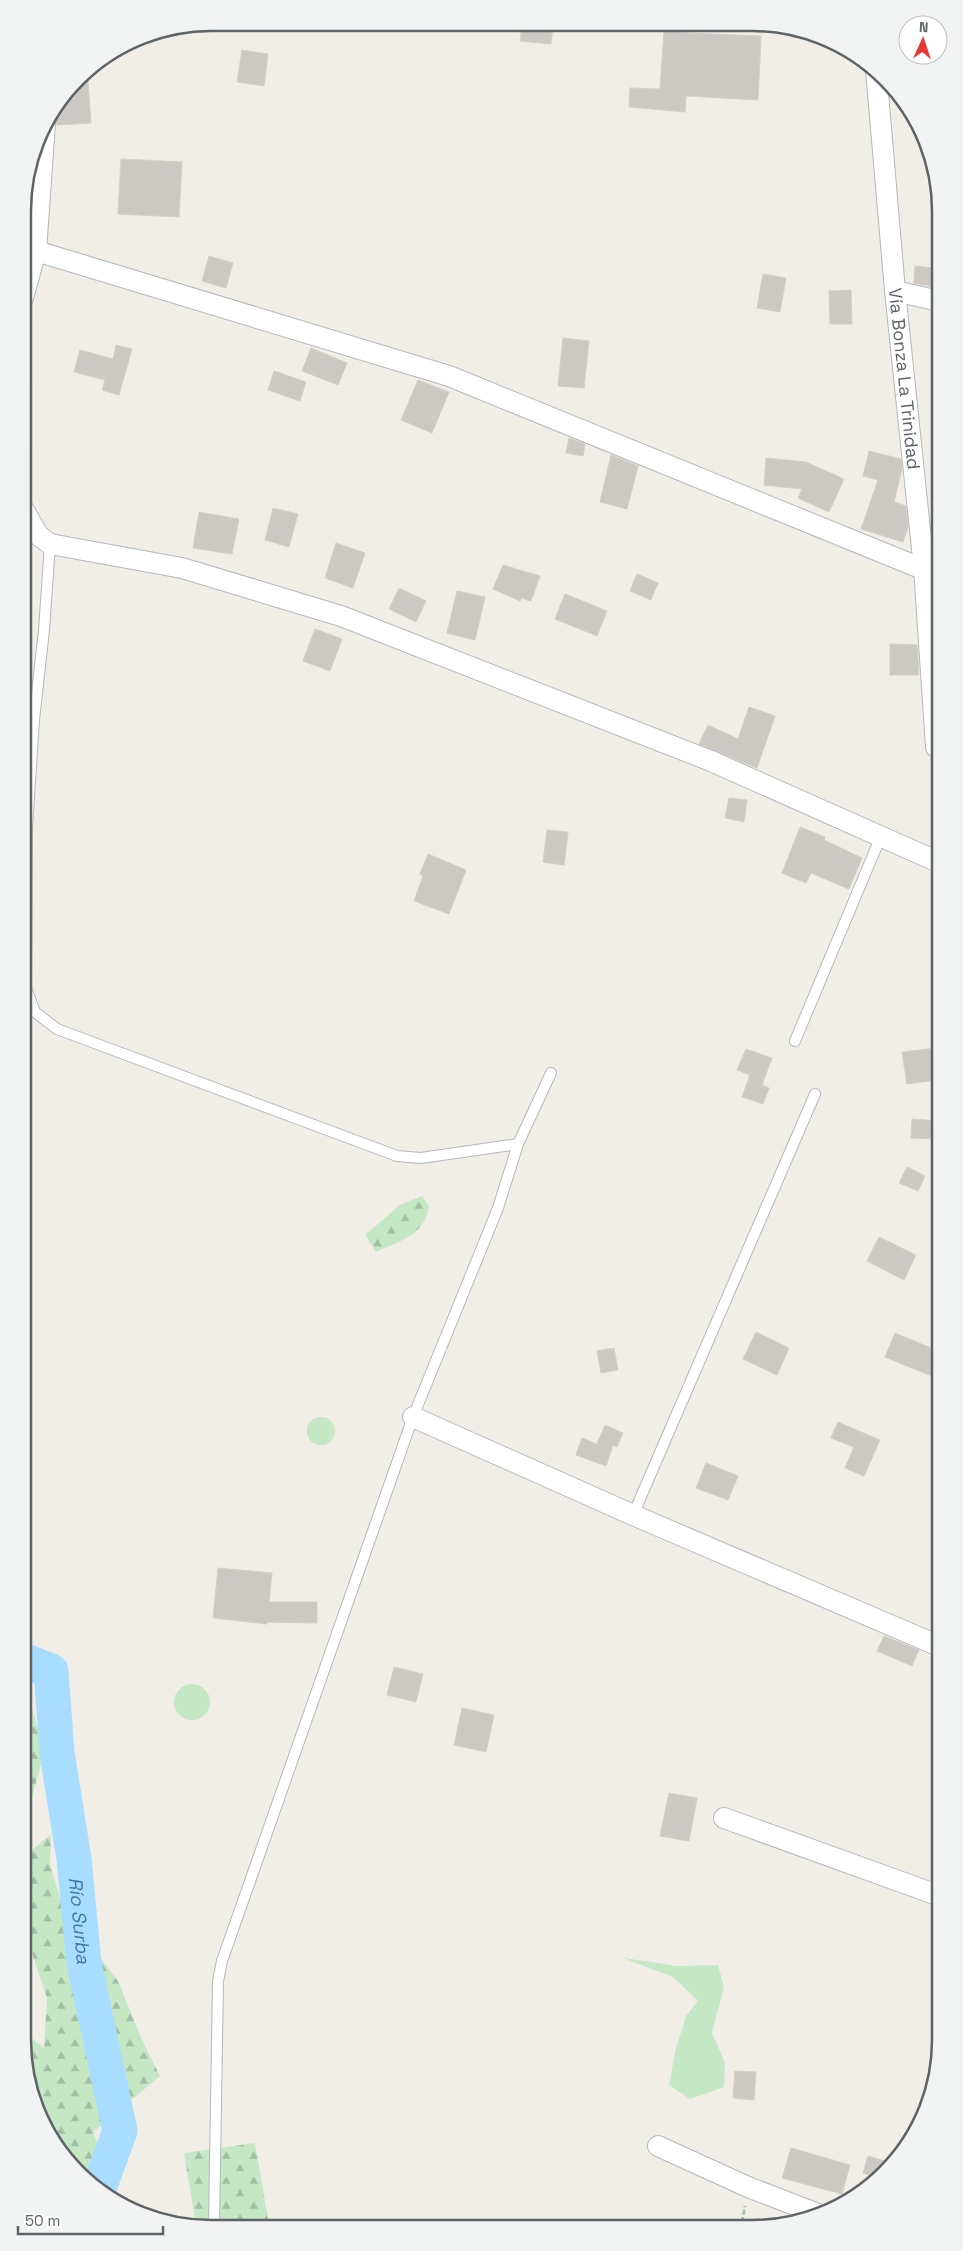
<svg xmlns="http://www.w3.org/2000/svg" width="963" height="2251" font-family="'Space Grotesk',sans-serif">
<defs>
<pattern id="forest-firs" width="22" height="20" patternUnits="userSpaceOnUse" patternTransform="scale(1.25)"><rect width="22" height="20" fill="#c5e7c4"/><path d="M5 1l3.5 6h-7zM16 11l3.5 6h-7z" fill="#a3bfa3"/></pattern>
</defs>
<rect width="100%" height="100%" fill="#f0eee7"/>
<path fill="#c5e7c4" d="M307 1431a14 14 0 1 1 28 0a14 14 0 1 1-28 0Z
M174 1702a18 18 0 1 1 36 0a18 18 0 1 1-36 0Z
M623 1958 677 1966 718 1965 724 1987 712 2033 725 2063 724 2087 690 2099 669 2085 675 2052 686 2016 698 2001 673 1977Z"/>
<path fill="url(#forest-firs)" d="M422 1196 429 1206C424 1236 402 1240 376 1252L365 1235 400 1205Z
M28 1696 38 1729 41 1764 30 1805H28Z
M51 1834 50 1864 63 1908 118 1981 142 2040 160 2076 93 2132 122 2205 78 2173 48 2134 29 2088V2036L44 2048 47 1998 28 1941V1854Z
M255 2143 269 2225H196L184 2153Z"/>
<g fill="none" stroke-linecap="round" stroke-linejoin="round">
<path stroke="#a8ddff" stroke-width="35" id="s1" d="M28 1662 51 1671 57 1753 74 1859 84 1963 120 2131 99 2188"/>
</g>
<path fill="#ccc9c4" stroke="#d5cfc5" d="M522 24 553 25 551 44 520 41Z
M664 32 761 36 758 100 686 96 685 112 629 107 630 88 660 89Z
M242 50 268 54 264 86 237 82Z
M87 69 91 123 57 125 52 114Z
M121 159 182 162 179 217 118 214Z
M209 256 233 263 226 288 202 281Z
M915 266 934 268 935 287 914 283Z
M763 274 786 278 780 312 757 308Z
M851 290 852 324H830L829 291Z
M563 338 589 341 584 388 558 386Z
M116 345 132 349 119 395 102 390 105 380 74 372 80 350 113 359Z
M311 348 347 363 338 385 302 371Z
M274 371 306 382 300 401 268 390Z
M418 380 449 392 432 433 401 420Z
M569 438 585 444 583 456 566 453Z
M869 451 901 459 902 469 894 502 906 506 908 527 903 542 861 529 878 480 863 476Z
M611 455 638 466 627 509 600 502Z
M766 458 806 462 844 479 829 512 798 498 802 489 764 485Z
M273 508 298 514 289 547 265 540Z
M199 512 239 519 232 554 193 548Z
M336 543 365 553 353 588 325 578Z
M503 565 540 576 531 601 521 598 520 601 493 589Z
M637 574 658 583 651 600 630 591Z
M399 588 426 601 416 622 389 609Z
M457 591 485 597 475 640 447 633Z
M565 594 607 611 597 636 555 619Z
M315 629 342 639 330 671 303 661Z
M890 644 917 645 919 675H890Z
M749 707 775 716 757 768 699 744 708 725 738 739Z
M729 798 747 800 744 822 725 818Z
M800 827 825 837 824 840 862 858 849 889 811 873 806 883 782 873Z
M547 830 568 832 564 865 543 862Z
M428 854 466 870 449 914 414 901 423 876 420 874Z
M937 1048V1080L907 1084 902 1052Z
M746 1049 772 1058 762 1085 769 1088 763 1104 742 1097 750 1075 737 1070Z
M912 1119 937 1121V1139L911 1138Z
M907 1167 925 1176 918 1191 899 1183Z
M879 1237 916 1255 904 1280 867 1261Z
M756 1332 789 1348 777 1375 743 1359Z
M895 1333 938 1351V1369L934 1377 885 1357Z
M614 1348 618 1370 601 1373 597 1351Z
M838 1422 880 1440 864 1476 845 1468 854 1447 831 1438Z
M605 1425 623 1433 617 1447 613 1445 606 1466 576 1455 582 1438 597 1444Z
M706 1463 738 1476 728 1500 696 1488Z
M218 1568 272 1573 269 1602H317V1623L267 1622V1624L213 1618Z
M884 1636 919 1650 912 1666 877 1651Z
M394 1667 423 1674 416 1702 387 1695Z
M462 1708 494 1715 486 1752 454 1745Z
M669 1793 697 1798 689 1841 660 1836Z
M735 2071 756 2072 754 2100 733 2098Z
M791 2148 850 2165 842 2194 782 2178Z
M868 2156 894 2164 878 2178 863 2173Z"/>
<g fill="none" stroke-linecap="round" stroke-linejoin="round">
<g stroke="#b4b7bb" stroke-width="12">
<path id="lane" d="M50 544 44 630 34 720 27 828 26 988 35 1012 57 1029 397 1156 421 1158 518 1144
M795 1041 881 836
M633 1515 815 1094
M214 2225 218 1981 222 1961 413 1417 498 1208 518 1144 551 1073"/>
</g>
<g stroke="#b4b7bb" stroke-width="22">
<g id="street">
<path id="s2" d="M876 70 895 291 924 568 936 747"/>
<path d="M36 251 449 376 935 574"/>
<path d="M895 291 935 300"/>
<path d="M23 298 36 251 45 124"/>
<path d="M24 510 38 535 50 544 182 568 341 616 711 761 936 861"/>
<path d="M413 1417 633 1515 939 1646"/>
<path d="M724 1818 940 1896"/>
<path d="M658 2146 748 2187 818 2214"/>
</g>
</g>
<path stroke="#9dc8a8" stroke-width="3" stroke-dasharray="5 2.5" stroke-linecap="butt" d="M742 2222 745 2206"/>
<use href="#lane" stroke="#fff" stroke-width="10"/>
<use href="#street" stroke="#fff" stroke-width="20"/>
</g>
<g text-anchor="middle" stroke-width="5" stroke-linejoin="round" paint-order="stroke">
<g font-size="18" fill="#5e6367" stroke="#fff">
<text dy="6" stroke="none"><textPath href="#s2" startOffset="310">Vía Bonza La Trinidad</textPath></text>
</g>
<g font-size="19" font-style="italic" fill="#4179a9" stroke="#fff">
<text dy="7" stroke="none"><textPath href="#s1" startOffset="276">Río Surba</textPath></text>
</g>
</g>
<path d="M0 0H963V2251H0ZM211 31H752A180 180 0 0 1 932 211V2040A180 180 0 0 1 752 2220H211A180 180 0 0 1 31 2040V211A180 180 0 0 1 211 31Z" fill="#f2f3f3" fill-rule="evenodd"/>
<path fill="none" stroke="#5e6367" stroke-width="2.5" d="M211 31H752A180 180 0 0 1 932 211V2040A180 180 0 0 1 752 2220H211A180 180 0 0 1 31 2040V211A180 180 0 0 1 211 31Z"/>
<g transform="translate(923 40) rotate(3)"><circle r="24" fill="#ffffff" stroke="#bfc1c2"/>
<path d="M0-4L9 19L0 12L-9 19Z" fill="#ea3934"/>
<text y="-8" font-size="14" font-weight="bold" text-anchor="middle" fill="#5e6367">N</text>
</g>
<path d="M18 2226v8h145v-8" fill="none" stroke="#5e6367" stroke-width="2.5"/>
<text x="25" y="2226" font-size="15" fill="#5e6367" stroke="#ffffff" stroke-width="4" paint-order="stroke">50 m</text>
</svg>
